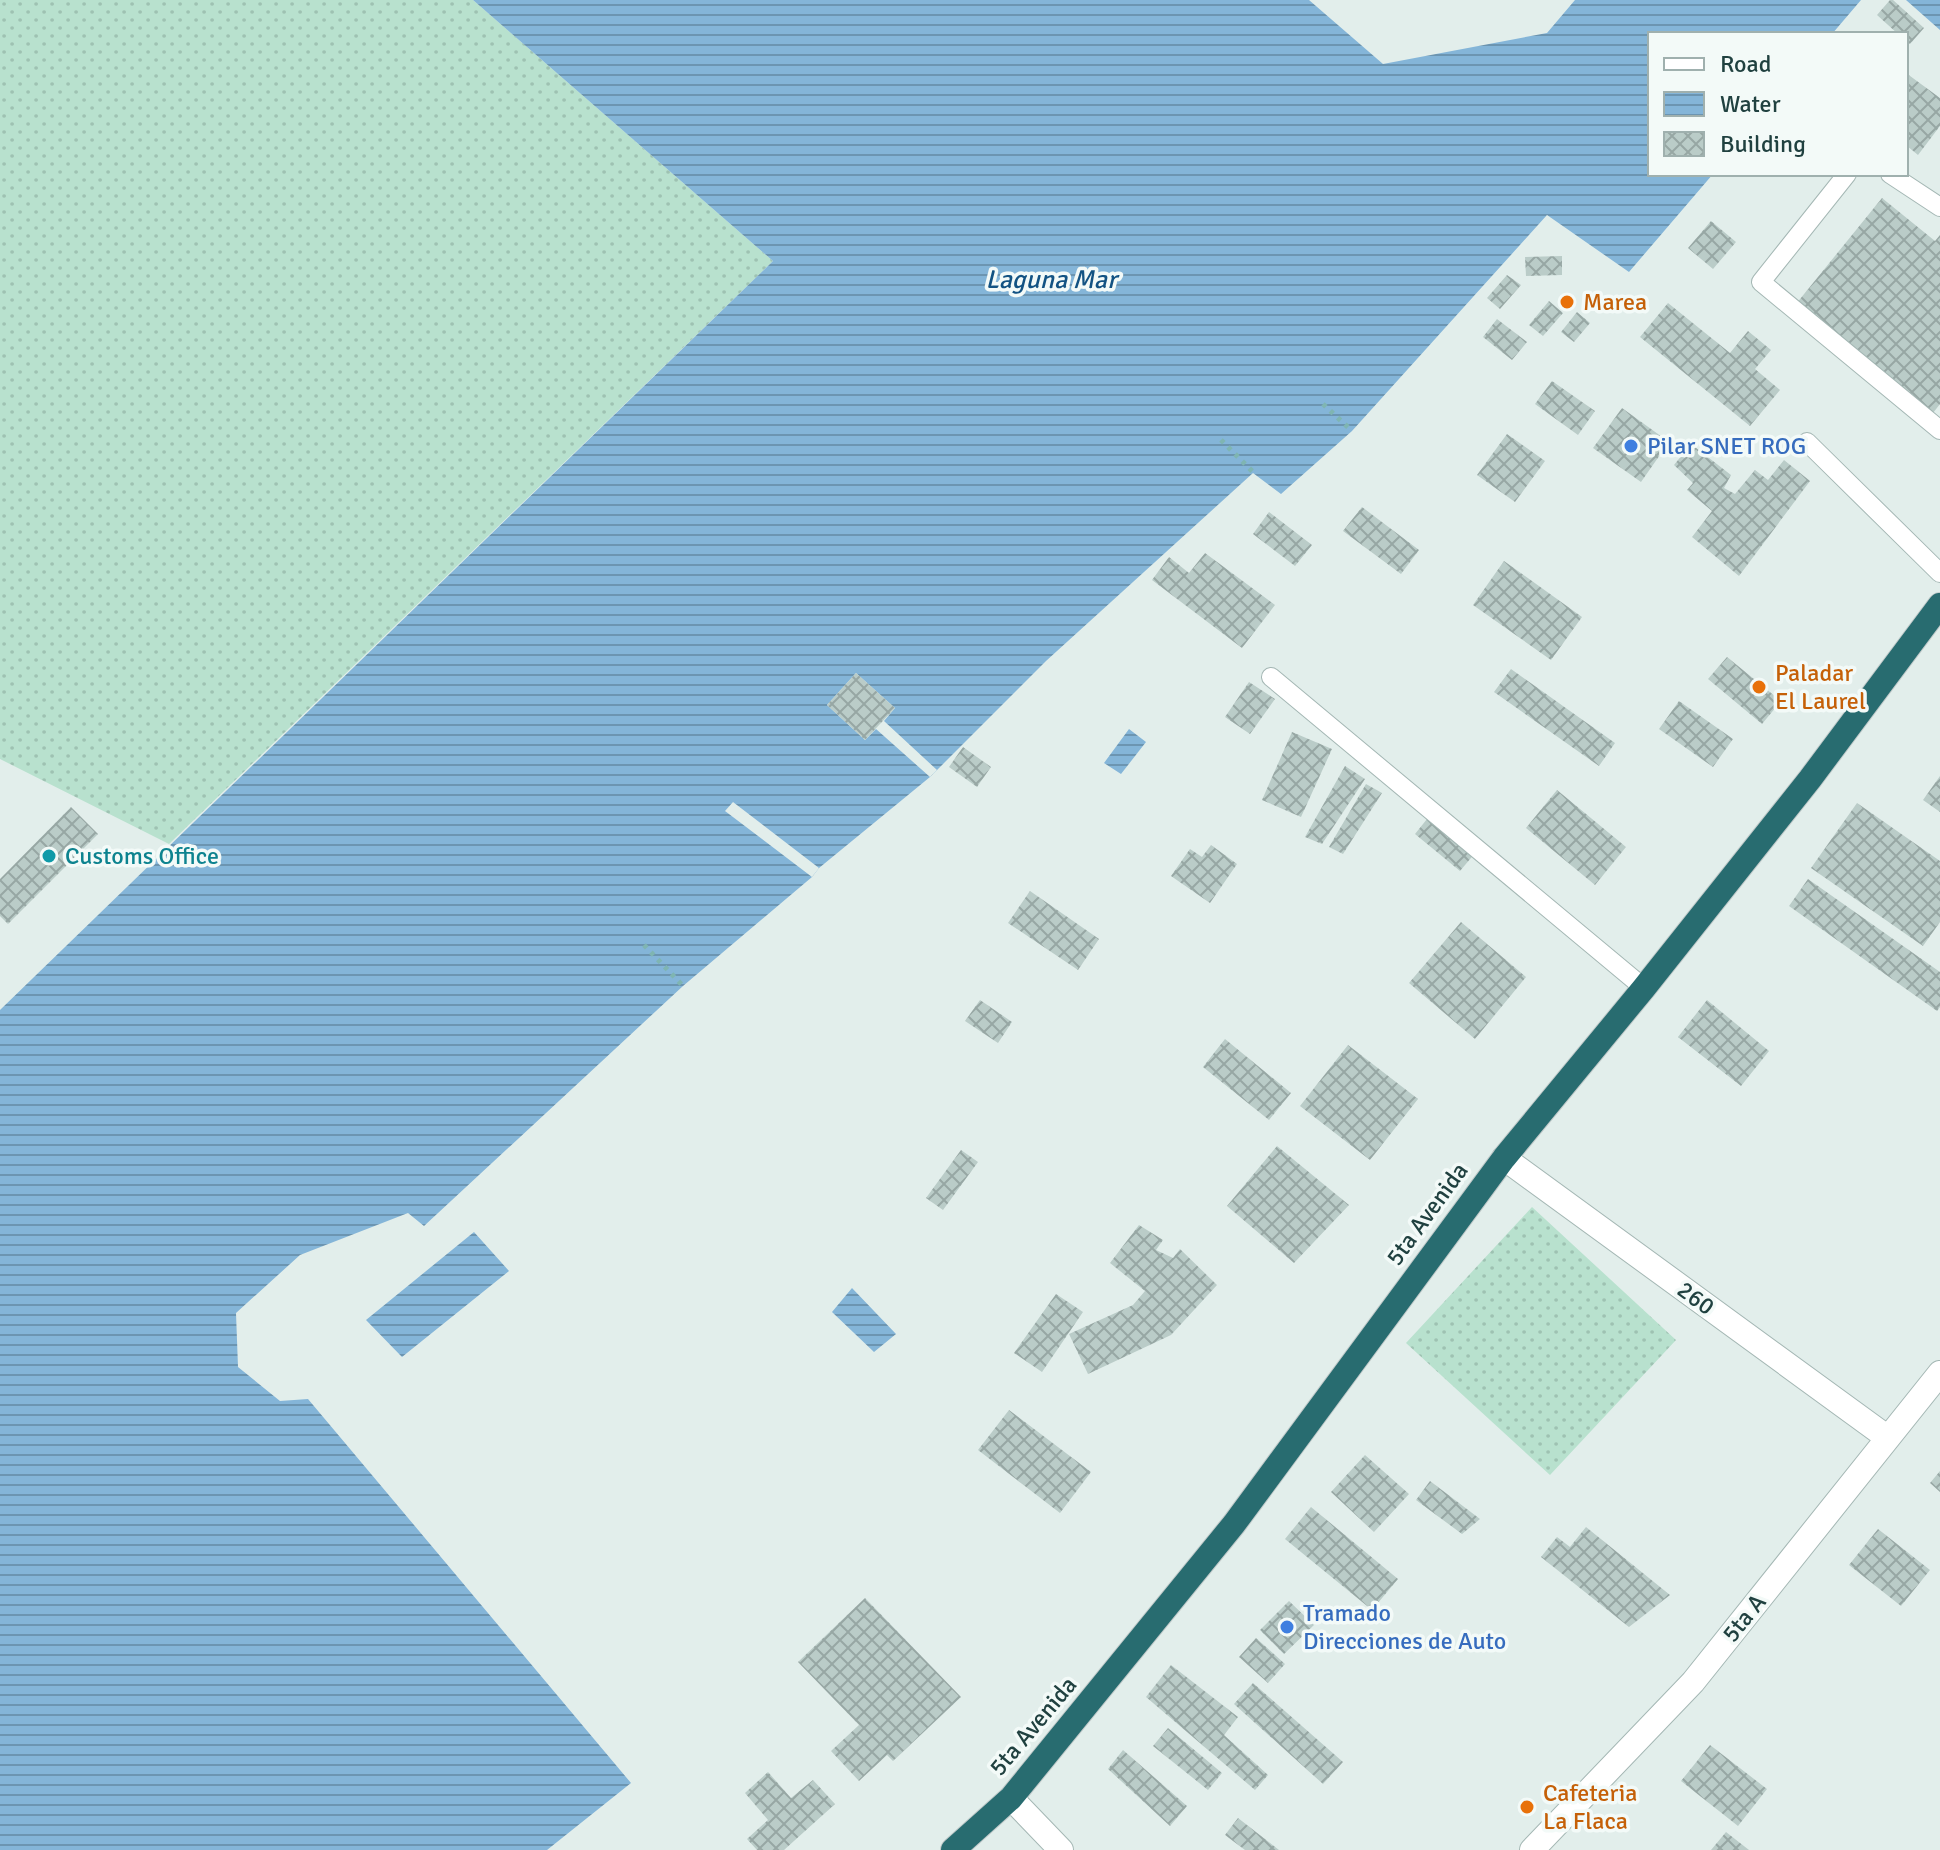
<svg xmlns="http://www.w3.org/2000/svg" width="1940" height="1850" font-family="Signika,sans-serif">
<defs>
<pattern id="grass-dots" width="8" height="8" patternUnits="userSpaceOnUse" patternTransform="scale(2)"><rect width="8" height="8" fill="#b8e1ce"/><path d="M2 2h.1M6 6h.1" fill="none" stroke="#9ec2b2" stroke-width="1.8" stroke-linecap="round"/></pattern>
<pattern id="water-rules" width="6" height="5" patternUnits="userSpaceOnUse" patternTransform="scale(2)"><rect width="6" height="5" fill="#84b5d8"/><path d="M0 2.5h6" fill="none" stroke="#6c95b1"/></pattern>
<pattern id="building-cross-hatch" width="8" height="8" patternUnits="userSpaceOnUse" patternTransform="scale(2)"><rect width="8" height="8" fill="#baccc8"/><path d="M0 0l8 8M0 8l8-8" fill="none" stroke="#97a7a4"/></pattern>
</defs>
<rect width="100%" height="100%" fill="#e2eeeb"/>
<path fill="url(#grass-dots)" d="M0 0H473L773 261 169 844 0 759Z
M1532 1207 1676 1340 1550 1475 1406 1343Z"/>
<path fill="url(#water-rules)" d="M473 0H1309L1383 64 1547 33 1575 0H1861L1832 34H1650V174H1713L1629 272 1547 215 1352 431 1281 494 1253 473 1046 661 930 777 819 868 812 877 683 986 424 1226 408 1213 300 1255 236 1313 238 1367 280 1401 308 1399 631 1783 547 1850H0V1010L773 261Z
M1906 0H1940V30Z
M1129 729 1146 742 1121 774 1104 763Z
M474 1232 509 1271 402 1357 366 1320Z
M852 1288 896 1334 874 1352 832 1312Z"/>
<path fill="#e2eeeb" d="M856 673 895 708 884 721 937 770 930 777 876 729 865 740 827 705Z
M733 802 819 868 812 877 725 811Z"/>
<path fill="url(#building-cross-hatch)" d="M1890 0H1893L1924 28 1910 44 1906 41V34H1898L1877 15Z
M1906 73 1940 98V126L1918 155 1906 145Z
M1882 198 1935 241 1940 235V404L1933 413 1796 304Z
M1711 221 1736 242 1713 269 1688 248Z
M1562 256V275L1526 276 1525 257Z
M1507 275 1521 285 1500 309 1487 298Z
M1549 301 1563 313 1543 336 1529 325Z
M1668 303 1730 353 1748 331 1771 350 1755 369 1780 390 1750 426 1640 337Z
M1577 312 1590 323 1574 342 1561 332Z
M1497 319 1527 342 1512 360 1483 337Z
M1552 381 1595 411 1578 435 1535 404Z
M1622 408 1669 442 1641 482 1593 448Z
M1507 434 1545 461 1515 502 1477 475Z
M1691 444 1731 475 1724 488 1735 494 1755 470 1768 480 1784 460 1810 481 1739 576 1692 537 1712 511 1687 490 1693 483 1674 465Z
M1362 507 1419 550 1401 574 1343 531Z
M1269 512 1312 545 1295 566 1253 534Z
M1205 553 1275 605 1242 648 1152 580 1169 557 1189 573Z
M1504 561 1582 617 1551 660 1473 605Z
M1727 657 1781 701 1762 724 1708 679Z
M1511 669 1615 743 1599 766 1494 692Z
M856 673 895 708 865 740 827 705Z
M1249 682 1275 699 1250 734 1225 717Z
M1679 701 1733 739 1713 767 1659 729Z
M1292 732 1332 749 1301 817 1262 800Z
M963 747 991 767 977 787 949 767Z
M1345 766 1365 779 1322 844 1305 837Z
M1940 776V812L1923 800Z
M1366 784 1382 793 1343 854 1329 847Z
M1557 790 1626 847 1595 885 1526 828Z
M1857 803 1940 861V922L1923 946 1811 868Z
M71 807 98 834 8 924 0 916V879Z
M1431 814 1476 852 1460 871 1415 834Z
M1211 845 1237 864 1210 903 1171 876 1190 849 1202 857Z
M1808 879 1940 972V1007L1937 1011 1789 906Z
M1030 891 1099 939 1078 970 1008 923Z
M1461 922 1526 977 1475 1039 1409 983Z
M980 1000 1012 1022 998 1043 965 1021Z
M1707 1000 1769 1051 1741 1086 1678 1037Z
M1225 1039 1291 1093 1269 1120 1203 1067Z
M1348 1045 1418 1099 1370 1160 1300 1106Z
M1277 1146 1349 1205 1294 1263 1227 1206Z
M961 1150 978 1162 943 1210 926 1198Z
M1139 1225 1163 1240 1156 1250 1173 1258 1180 1249 1217 1285 1171 1335 1088 1374 1069 1334 1133 1305 1145 1291 1110 1263Z
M1056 1294 1083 1312 1042 1372 1014 1353Z
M1009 1410 1091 1472 1060 1513 978 1450Z
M1365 1455 1409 1494 1374 1532 1331 1492Z
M1940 1471V1492L1930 1483Z
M1430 1481 1480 1519 1462 1534 1416 1500Z
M1311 1507 1398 1579 1372 1610 1285 1539Z
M1586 1527 1670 1595 1629 1627 1541 1557 1557 1537 1570 1547Z
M1878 1529 1930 1570 1901 1606 1849 1565Z
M865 1598 961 1697 893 1761 887 1755 859 1781 831 1751 859 1725 798 1662Z
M1289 1601 1314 1625 1284 1654 1260 1630Z
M1256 1638 1285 1664 1268 1683 1239 1657Z
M1171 1665 1238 1717 1224 1735 1268 1775 1255 1790 1146 1697Z
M1253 1683 1343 1762 1323 1784 1234 1704Z
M1168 1728 1222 1773 1208 1790 1153 1746Z
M1710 1745 1767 1789 1738 1826 1681 1781Z
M1123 1750 1187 1806 1170 1826 1108 1769Z
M768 1772 791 1798 813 1780 835 1804 784 1850H757L747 1839 768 1820 745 1793Z
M1238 1818 1279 1850H1245L1225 1835Z
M1726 1832 1749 1850H1711Z"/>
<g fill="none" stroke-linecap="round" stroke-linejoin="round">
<g stroke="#a4b7b4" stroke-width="20">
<path id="lane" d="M1847 174 1761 282 1940 430
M1890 174 1940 207
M1807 442 1940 573
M1271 677 1644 988"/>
</g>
<g stroke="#a4b7b4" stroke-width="26">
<path id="street" d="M1504 1158 1888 1438
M1011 1798 1061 1850
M1532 1850 1693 1682 1940 1373"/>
</g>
<g stroke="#c1caca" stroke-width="26">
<path id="highway" d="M953 1850 1011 1798 1234 1524 1504 1158 1644 988 1810 779 1940 605"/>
</g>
<path stroke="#7fb5b2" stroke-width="5" stroke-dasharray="4 6" stroke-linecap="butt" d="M1323 404 1352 431
M1221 440 1254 473
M644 945 683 986"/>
<use href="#lane" stroke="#fff" stroke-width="18"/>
<use href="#street" stroke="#fff" stroke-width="24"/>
<use href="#highway" stroke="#286c70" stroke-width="24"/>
</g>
<g fill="#e8710a" stroke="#f3faf8" stroke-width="3">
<circle cx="1567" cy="302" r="8"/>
<circle cx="1759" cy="687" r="8"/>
<circle cx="1527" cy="1807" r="8"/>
</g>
<g fill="#3f7fe0" stroke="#f3faf8" stroke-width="3">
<circle cx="1631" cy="446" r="8"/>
<circle cx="1287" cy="1627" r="8"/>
</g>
<circle fill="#0f9aa8" stroke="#f3faf8" stroke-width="3" cx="49" cy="856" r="8"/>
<g text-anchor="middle" stroke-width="7" stroke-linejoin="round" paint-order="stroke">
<g font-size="24" fill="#c56008" stroke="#f3faf8" text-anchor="start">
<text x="1583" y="310">Marea</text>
<text x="1775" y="681">Paladar<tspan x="1775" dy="28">El Laurel</tspan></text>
<text x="1543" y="1801">Cafeteria<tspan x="1543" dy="28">La Flaca</tspan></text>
</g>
<g font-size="24" fill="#366cbe" stroke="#f3faf8" text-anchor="start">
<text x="1647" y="454">Pilar SNET ROG</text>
<text x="1303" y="1621">Tramado<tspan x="1303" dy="28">Direcciones de Auto</tspan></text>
</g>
<g font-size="24" fill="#0d838f" stroke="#f3faf8" text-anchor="start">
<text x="65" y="864">Customs Office</text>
</g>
<g font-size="24" fill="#204140" stroke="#f3faf8">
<text transform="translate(1427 1214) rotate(-54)" y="8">5ta Avenida</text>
<text transform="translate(1696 1298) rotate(36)" y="8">260</text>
<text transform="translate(1744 1618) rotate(-51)" y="8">5ta A</text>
<text transform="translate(1033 1726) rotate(-50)" y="8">5ta Avenida</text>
</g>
<g font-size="26" font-style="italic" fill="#135383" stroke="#f3faf8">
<text x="1051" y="288">Laguna Mar</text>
</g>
</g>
<rect x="1648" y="32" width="260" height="144" fill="#f3faf8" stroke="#9fb0ae" stroke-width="2"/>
<rect x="1664" y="58" width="40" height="12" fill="#ffffff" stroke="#9fb0ae" stroke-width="2"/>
<text x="1720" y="72" font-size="24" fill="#204140">Road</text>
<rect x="1664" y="92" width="40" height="24" fill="url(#water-rules)" stroke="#9fb0ae" stroke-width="2"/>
<text x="1720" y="112" font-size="24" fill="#204140">Water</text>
<rect x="1664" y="132" width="40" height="24" fill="url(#building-cross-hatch)" stroke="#9fb0ae" stroke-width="2"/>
<text x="1720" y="152" font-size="24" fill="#204140">Building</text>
</svg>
